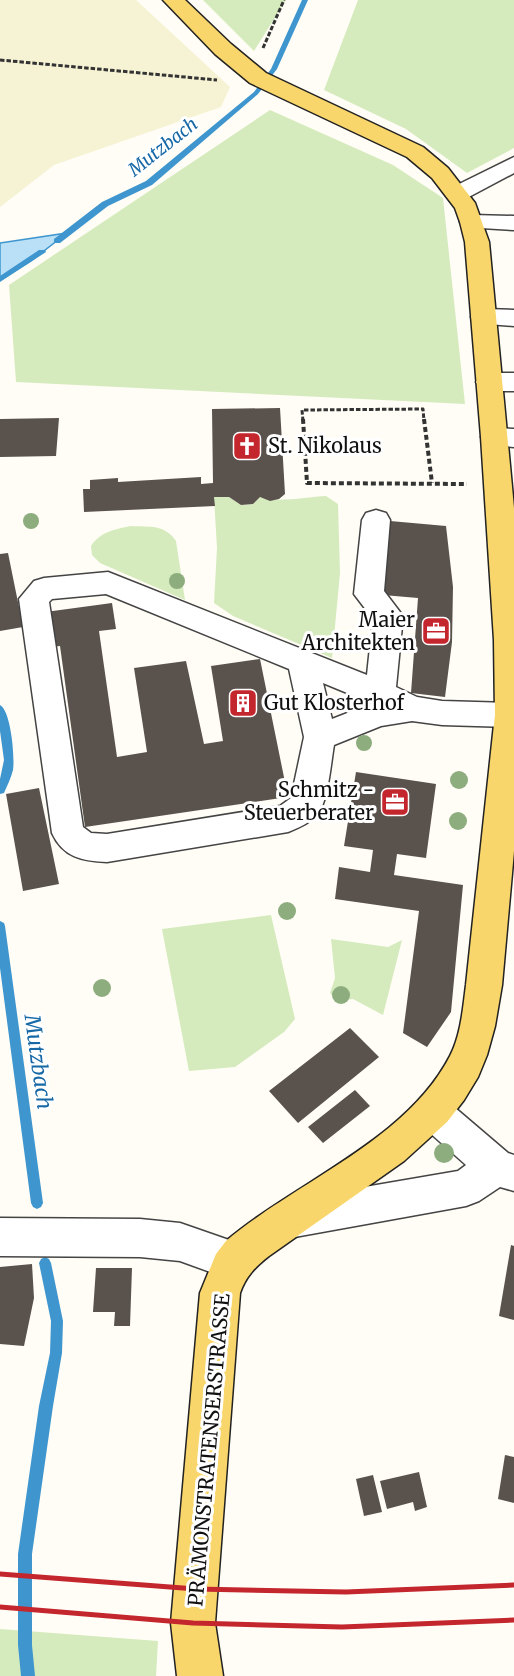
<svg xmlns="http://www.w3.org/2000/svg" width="514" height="1676" font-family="Merriweather,serif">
<rect width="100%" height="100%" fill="#fffdf5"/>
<path fill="#f6f3d4" d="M0 0H136L230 87 221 107 54 165 0 207Z"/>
<path fill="#d5ebbd" d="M203 0H286L254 51Z
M358 0H514V148L467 173 406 129 324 90Z
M270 110 393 165 443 198 465 404 16 382 9 285Z
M326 496 338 504 340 573 332 658 233 616 214 603 217 548 214 497H229L241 505 253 504 260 497C274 503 308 497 326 496Z
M131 526C149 527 165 524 176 541L185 600 100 563 92 555 91 546C100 532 115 529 131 526Z
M271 915 295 1019 284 1032 235 1067 189 1071 162 929Z
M331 939 388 947 402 940 383 1015 353 999 337 1001 330 993 335 978Z
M0 1629 158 1641 156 1676H0Z"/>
<path fill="#b9e0f7" stroke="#3f96cf" stroke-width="1.5" d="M67 233 31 261 0 280V243Z"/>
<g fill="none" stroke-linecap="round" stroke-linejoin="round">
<path fill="#3f96cf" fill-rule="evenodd" d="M302 0H308L277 69 258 94 152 185 108 206 60 243H54V239L102 202 146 181 254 92 271 69Z
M39 250H45L46 252 0 282V276Z
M0 705C11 711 15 757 13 770 11 778 7 786 4 793L0 794V779L4 760 0 731Z
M0 921 4 923 5 926 43 1203 41 1207 37 1209 33 1207 31 1203 0 968Z
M45 1257 49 1259 51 1263 63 1321 62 1353 53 1406 32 1554V1645L35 1676H21L18 1645V1554L39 1406 50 1353 51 1321 39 1263 41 1259Z"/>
</g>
<path fill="#5a524d" d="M280 408 285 494 279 499 270 501 260 497 253 504 241 505 229 497H214L215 506 84 512 83 489H90V480L118 478V482L201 477V484L213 483 212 409Z
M59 418 56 456 0 457V419Z
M390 521 446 526 453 587 452 642 445 697 411 693 418 598 383 595Z
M8 553 23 627 0 631V554Z
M112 603 116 629 99 631 117 757 147 752 134 668 186 661 204 744 223 741 211 666 260 659 288 797 85 827 60 646 42 648 38 613Z
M356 772 436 784 426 858 397 854 394 875 463 885 451 1012 427 1047 403 1033 419 911 335 899 339 867 370 872 373 850 344 846Z
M39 788 59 884 23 891 6 794Z
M350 1028 379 1057 298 1123 269 1091Z
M355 1090 370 1106 323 1143 308 1127Z
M511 1245 514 1246V1320L499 1316Z
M32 1264 34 1298 24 1346 0 1344V1267Z
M96 1268H132L130 1326H114L115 1312H93Z
M505 1455 514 1457V1503L498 1499Z
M419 1472 427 1507 415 1511 413 1502 387 1509 380 1481Z
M373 1475 382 1512 364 1516 356 1479Z"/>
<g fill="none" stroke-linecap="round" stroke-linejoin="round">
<g stroke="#444" stroke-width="3">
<path id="minor" d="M514 157V173L465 199 457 201 449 199 445 194 449 189Z
M472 215 514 216V230L464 227 460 222 464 217Z
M484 309 514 310V326L475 323 471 317 475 311Z
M489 373H514V391H489L480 388 476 382 480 376Z
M495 428 514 429V447L485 444 481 437 485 430Z
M376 510 386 513 390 520 384 591 403 616 396 687 417 697 442 701 514 703V727L442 725 412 721 381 726 334 745C331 761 328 803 317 815 310 823 298 828 288 832L107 862C82 861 63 857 52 833L19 599 34 581 44 578 108 572 367 675 373 619 354 594 362 520 366 513ZM106 594 289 669 304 737 291 798 280 806 107 834 91 833 83 827 49 602 52 599ZM323 683 369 702 373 703 332 719Z
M434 1096 447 1101 508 1153 514 1155V1191L500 1187 479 1201 466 1206 289 1238 275 1232 270 1219 275 1206 289 1200 458 1171 466 1165 421 1125 415 1113 421 1101Z
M0 1218 140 1219 180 1223 249 1247 255 1261 249 1275 235 1281 180 1261 140 1257 0 1256Z"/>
</g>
<g stroke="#222" stroke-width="3">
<path id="major" d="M163 0H185L231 44 266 73 423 147 448 168 475 203 489 242 514 508V851L502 985 495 1026 487 1055 478 1077 464 1100 447 1122 404 1161 269 1256C255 1267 246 1276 240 1293L215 1623 223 1676H177L171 1623 200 1293 216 1254 226 1241C297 1181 406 1141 450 1056 461 1035 463 1008 466 985L495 715 494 640 481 437 465 242 460 222 455 208 432 178 407 157 250 83 215 54Z"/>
</g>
<path stroke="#333" stroke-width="3" stroke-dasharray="4.5 2" stroke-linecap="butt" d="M263 48 284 0
M0 60 217 80
M303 421 302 410 423 409 424 421"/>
<path stroke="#333" stroke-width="4" stroke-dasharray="5 3" stroke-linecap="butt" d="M303 419 307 483 467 484
M424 419 432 483"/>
<use href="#minor" fill="#fff" fill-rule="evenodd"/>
<use href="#major" fill="#f9d66b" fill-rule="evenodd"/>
<path stroke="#c4262e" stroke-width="5" d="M0 1574 196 1589 346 1592 514 1585
M0 1607 193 1623 342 1627 514 1620"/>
</g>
<g fill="#8dad7f">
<circle cx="31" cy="521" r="8"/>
<circle cx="177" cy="581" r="8"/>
<circle cx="364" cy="743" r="8"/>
<circle cx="459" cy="780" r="9"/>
<circle cx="458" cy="821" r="9"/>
<circle cx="287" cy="911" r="9"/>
<circle cx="102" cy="988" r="9"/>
<circle cx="341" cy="995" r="9"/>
<circle cx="444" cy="1153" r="10"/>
</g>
<defs>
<g id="church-square" transform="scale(1.5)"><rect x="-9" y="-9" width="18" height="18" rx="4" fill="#c4262e" stroke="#fff"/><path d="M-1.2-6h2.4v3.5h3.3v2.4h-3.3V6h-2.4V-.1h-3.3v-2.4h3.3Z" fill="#fff"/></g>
<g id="office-square" transform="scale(1.5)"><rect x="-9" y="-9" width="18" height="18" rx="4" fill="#c4262e" stroke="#fff"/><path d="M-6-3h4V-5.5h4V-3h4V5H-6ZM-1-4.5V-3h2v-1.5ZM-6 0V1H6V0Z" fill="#fff"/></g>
<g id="building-square" transform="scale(1.5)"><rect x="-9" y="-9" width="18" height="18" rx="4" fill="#c4262e" stroke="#fff"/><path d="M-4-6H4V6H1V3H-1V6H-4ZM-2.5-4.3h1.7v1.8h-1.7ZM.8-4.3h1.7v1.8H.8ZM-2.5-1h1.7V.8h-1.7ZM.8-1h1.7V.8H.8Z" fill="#fff"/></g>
</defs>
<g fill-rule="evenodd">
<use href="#church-square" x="247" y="446"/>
<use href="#office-square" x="436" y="631"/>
<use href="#building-square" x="243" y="703"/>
<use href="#office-square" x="395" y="802"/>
</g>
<g text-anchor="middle" stroke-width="6" stroke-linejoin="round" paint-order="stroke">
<g font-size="18" font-style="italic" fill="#1768a6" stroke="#fff">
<text transform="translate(163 147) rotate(-38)" y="6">Mutzbach</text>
</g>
<g font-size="20" fill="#111" stroke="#fff" text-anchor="start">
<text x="268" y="453">St. Nikolaus</text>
<text x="415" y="627" text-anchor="end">Maier<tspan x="415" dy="23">Architekten</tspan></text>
<text x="264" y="710">Gut Klosterhof</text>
<text x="374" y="797" text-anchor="end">Schmitz -<tspan x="374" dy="23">Steuerberater</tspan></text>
</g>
<g font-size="20" fill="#111" stroke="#fff">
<text transform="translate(209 1450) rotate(-85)" y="7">PRÄMONSTRATENSERSTRASSE</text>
</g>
<g font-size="21" font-style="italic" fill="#1768a6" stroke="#fff">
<text transform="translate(38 1062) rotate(82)" y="7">Mutzbach</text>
</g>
</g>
</svg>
